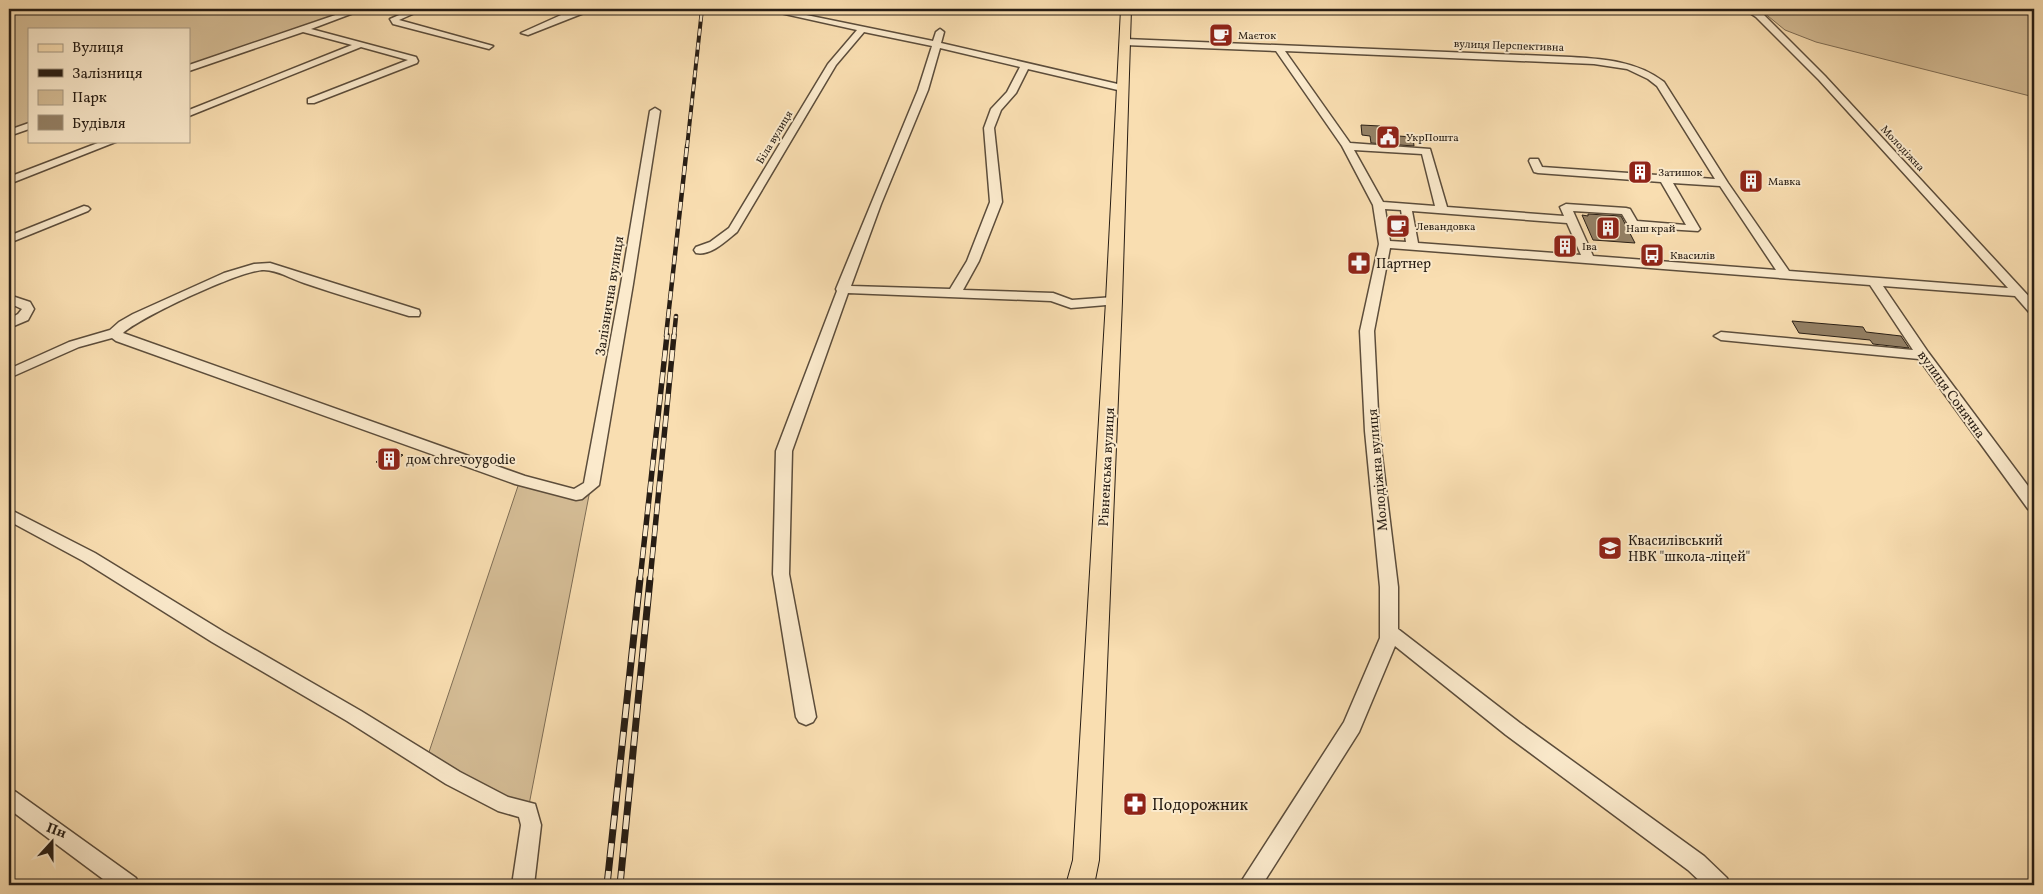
<svg xmlns="http://www.w3.org/2000/svg" width="2043" height="894" font-family="Vollkorn,serif">
<rect width="100%" height="100%" fill="#f9deb1"/>
<filter id="stains"><feTurbulence type="fractalNoise" baseFrequency=".004" numOctaves="4"/><feColorMatrix values="0 0 0 0 .2 0 0 0 0 .09 0 0 0 0 .02 0 0 0 .5 -.17"/></filter>
<radialGradient id="worn" r=".72"><stop offset=".6" stop-color="#630" stop-opacity="0"/><stop offset="1" stop-color="#630" stop-opacity=".3"/></radialGradient>
<path fill="#d5bd96" stroke="#7e6d55" d="M9 9H360L189 68V29H29V126L9 133Z
M1755 9H2034V97L1816 42 1785 30 1763 12Z
M520 480 576 495 591 485 528 810 426 761Z"/>
<path fill="#948166" stroke="#271d14" d="M1361 125 1380 126 1381 129 1397 130 1398 136 1413 137 1414 146 1371 143 1370 136 1362 135Z
M1588 214 1621 216 1635 243 1593 240 1582 215 1588 216Z
M1390 221 1401 222 1403 237 1393 236Z
M1792 321 1863 327 1866 332 1901 336 1909 348 1873 344 1870 340 1799 333Z
M391 451 403 455 388 466 376 462Z"/>
<g fill="none" stroke-linecap="round" stroke-linejoin="round">
<g stroke="#5c4d3b" stroke-width="3">
<path id="minor" d="M353 9H364L311 29 416 57 418 61 417 63 314 103H308V99L408 60 361 47 189 116V110L352 45 303 32 189 71V65Z
M413 9H424L399 20 493 46 489 49 393 24 390 19Z
M581 9H594L528 35 521 33 570 11Z
M762 9H777L933 41 936 32 940 29 944 32 941 43 1122 85 1127 88 1122 91 1028 69 1016 93 1001 110 994 128 1002 202 979 261 963 290 1053 293 1072 300 1114 297 1118 298 1120 301 1118 304 1071 308 1051 301 848 293 792 451 789 574 816 717 813 722 806 725 799 722 796 717 773 574 776 451 837 291 836 289 918 90 932 46 864 32 836 65 737 232C726 241 711 256 696 253L694 250 696 247 710 242 729 228 828 64 857 30ZM940 48 1020 67 1007 92 991 109 984 128 990 202 967 261 950 289 851 286 881 204 928 90Z
M1744 9H1754L1762 13 1825 76 2034 302V313L2029 312 2015 296 1883 286 1928 352 2034 494V510L2028 509 1919 359 1721 340 1714 336 1721 332 1913 350 1870 285 1390 248 1374 331 1379 431 1398 587V629L1520 723 1704 856 1727 878 1730 885H1704L1688 870 1506 735 1395 646 1359 732 1262 885H1239L1344 722 1380 638V587L1365 431 1360 331 1379 244 1373 205 1342 146 1276 51 1125 45 1121 42 1125 39 1571 57C1604 59 1637 61 1664 82L1728 183 1789 271 2008 288 1819 80 1756 17ZM1285 51 1594 64 1627 69 1648 79 1657 86 1715 179 1542 167 1538 159H1530L1529 161 1534 172 1538 173 1661 182 1686 225 1637 221 1630 209 1626 208 1566 204 1560 207 1564 216 1447 207 1430 149 1350 143ZM1354 150 1422 154 1435 206 1383 202ZM1673 183 1720 186 1776 270 1593 256 1573 211 1622 214 1629 226 1633 227 1698 231 1700 229ZM1385 209 1401 210 1406 242 1390 241ZM1412 211 1567 223 1581 255 1418 243Z
M655 108 660 111 633 284 599 485 582 499 576 500 515 484 116 341 112 338 79 347 9 378V369L69 342 110 330 119 322 133 314 224 273 254 264 270 263 419 310 420 313 419 316H409C374 305 339 295 304 283 291 279 278 270 264 270 241 270 141 317 123 333L525 476 574 489 584 483 621 284 650 111Z
M29 123V129L9 136V130Z
M103 141H118L9 184V177Z
M84 206 88 207 90 209 88 211 9 243V236Z
M9 295 30 302 34 309 28 320 9 328V319L18 314 22 309 9 303Z
M9 509 95 553 224 632 361 711 460 772 508 797 535 804 541 825 534 885H512L521 825 519 817 498 811 446 784 347 721 212 642 83 561 9 521Z
M9 789 16 792 136 878 139 885H111L9 809Z"/>
</g>
<g stroke="#271d14" stroke-width="2">
<path id="major" d="M1121 9H1131L1122 301 1099 860 1094 885H1066L1073 860 1106 301Z"/>
</g>
<use href="#minor" fill="#fbeacc" fill-rule="evenodd"/>
<use href="#major" fill="#f9deb1" fill-rule="evenodd"/>
<g stroke="#271d14" stroke-width="4">
<path id="rail-far3" d="M687 147 702 9"/>
</g>
<g stroke="#271d14" stroke-width="4.5">
<path id="rail-far2" d="M666 336 687 146
M674 336 676 316"/>
</g>
<g stroke="#271d14" stroke-width="5.5">
<path id="rail-far1" d="M640 580 667 335
M650 580 674 335"/>
</g>
<g stroke="#271d14" stroke-width="7">
<path id="rail" d="M607 885 640 579
M620 885 650 579"/>
</g>
<use href="#rail-far3" stroke="#fbeacc" stroke-width="2.5" stroke-dasharray="7" stroke-linecap="butt"/>
<use href="#rail-far2" stroke="#fbeacc" stroke-width="3" stroke-dasharray="9" stroke-linecap="butt"/>
<use href="#rail-far1" stroke="#fbeacc" stroke-width="4" stroke-dasharray="11" stroke-linecap="butt"/>
<use href="#rail" stroke="#fbeacc" stroke-width="5" stroke-dasharray="14" stroke-linecap="butt"/>
</g>
<defs>
<g id="cafe-square" transform="scale(1.25)"><rect x="-9" y="-9" width="18" height="18" rx="4" fill="#8f2418" stroke="#fbeacc"/><path d="M-5.5-4.5H6V0H3Q3 3.5 0 3.5H-2.5Q-5.5 3.5-5.5 0ZM3-3.2v2h1.7v-2ZM-6 4.5H4V6H-6Z" fill="#fff"/></g>
<g id="civic-square" transform="scale(1.25)"><rect x="-9" y="-9" width="18" height="18" rx="4" fill="#8f2418" stroke="#fbeacc"/><path d="M-.6-6.5H3V-4.5H.6V-3L4-1V1h2V6H-6V1h2V-1L-.6-3ZM-1.2 2.5V6h2.4V2.5Z" fill="#fff"/></g>
<g id="building-square" transform="scale(1.25)"><rect x="-9" y="-9" width="18" height="18" rx="4" fill="#8f2418" stroke="#fbeacc"/><path d="M-4-6H4V6H1V3H-1V6H-4ZM-2.5-4.3h1.7v1.8h-1.7ZM.8-4.3h1.7v1.8H.8ZM-2.5-1h1.7V.8h-1.7ZM.8-1h1.7V.8H.8Z" fill="#fff"/></g>
<g id="bus-square" transform="scale(1.25)"><rect x="-9" y="-9" width="18" height="18" rx="4" fill="#8f2418" stroke="#fbeacc"/><path d="M-5-6H5V4H4V6H2V4H-2V6H-4V4H-5ZM-3.5-4V0h7V-4ZM-3.5 1.2v1.5H-2V1.2ZM2 1.2v1.5H3.5V1.2Z" fill="#fff"/></g>
<g id="pharmacy-square" transform="scale(1.25)"><rect x="-9" y="-9" width="18" height="18" rx="4" fill="#8f2418" stroke="#fbeacc"/><path d="M-2-6h4v4h4v4h-4v4h-4v-4h-4v-4h4Z" fill="#fff"/></g>
<g id="school-square" transform="scale(1.25)"><rect x="-9" y="-9" width="18" height="18" rx="4" fill="#8f2418" stroke="#fbeacc"/><path d="M0-5L7-2L0 1L-7-2ZM-4 1L0 2.5L4 1V4Q0 6-4 4Z" fill="#fff"/></g>
</defs>
<g fill-rule="evenodd">
<use href="#cafe-square" x="1221" y="35"/>
<use href="#civic-square" x="1388" y="137"/>
<use href="#building-square" x="1640" y="172"/>
<use href="#building-square" x="1751" y="181"/>
<use href="#cafe-square" x="1398" y="226"/>
<use href="#building-square" x="1608" y="228"/>
<use href="#building-square" x="1565" y="246"/>
<use href="#bus-square" x="1652" y="255"/>
<use href="#pharmacy-square" x="1359" y="263"/>
<use href="#building-square" x="389" y="459"/>
<use href="#school-square" x="1610" y="548"/>
<use href="#pharmacy-square" x="1135" y="804"/>
</g>
<g text-anchor="middle" stroke-width="4" stroke-linejoin="round" paint-order="stroke">
<g font-size="11" fill="#271d14" stroke="#fbeacc" text-anchor="start">
<text x="1238" y="39">Маєток</text>
<text x="1406" y="141">УкрПошта</text>
<text x="1658" y="176">Затишок</text>
<text x="1768" y="185">Мавка</text>
<text x="1416" y="230">Левандовка</text>
<text x="1626" y="232">Наш край</text>
<text x="1582" y="250">Іва</text>
<text x="1670" y="259">Квасилів</text>
</g>
<g font-size="11" fill="#271d14" stroke="#fbeacc">
<text transform="translate(1509 45) rotate(2)" y="4">вулиця Перспективна</text>
<text transform="translate(774 137) rotate(-59)" y="4">Біла вулиця</text>
<text transform="translate(1903 148) rotate(47)" y="4">Молодіжна</text>
</g>
<g font-size="14" fill="#271d14" stroke="#fbeacc" text-anchor="start">
<text x="1376" y="268">Партнер</text>
<text x="406" y="464">дом chrevoygodie</text>
<text x="1628" y="545">Квасилівський<tspan x="1628" dy="16">НВК "школа-ліцей"</tspan></text>
</g>
<g font-size="14" fill="#271d14" stroke="#fbeacc">
<text transform="translate(609 296) rotate(-81)" y="5">Залізнична вулиця</text>
<text transform="translate(1952 394) rotate(54)" y="5">вулиця Сонячна</text>
<text transform="translate(1106 467) rotate(-87)" y="5">Рівненська вулиця</text>
<text transform="translate(1377 470) rotate(-95)" y="5">Молодіжна вулиця</text>
</g>
<g font-size="16" fill="#271d14" stroke="#fbeacc" text-anchor="start">
<text x="1152" y="810">Подорожник</text>
</g>
</g>
<rect width="2043" height="894" fill="none" stroke="#f9deb1" stroke-width="30"/>
<rect x="10" y="10" width="2023" height="874" fill="none" stroke="#271d14" stroke-width="2.5"/>
<rect x="15" y="15" width="2013" height="864" fill="none" stroke="#271d14"/>
<rect x="28" y="28" width="162" height="115" fill="#fbeacc" stroke="#a69882"/>
<rect x="38" y="44" width="25" height="8" fill="#f9deb1" stroke="#a69882"/>
<text x="72" y="52" font-size="15" fill="#271d14">Вулиця</text>
<rect x="38" y="69" width="25" height="8" fill="#271d14" stroke="#a69882"/>
<text x="72" y="78" font-size="15" fill="#271d14">Залізниця</text>
<rect x="38" y="90" width="25" height="15" fill="#d5bd96" stroke="#a69882"/>
<text x="72" y="102" font-size="15" fill="#271d14">Парк</text>
<rect x="38" y="115" width="25" height="15" fill="#948166" stroke="#a69882"/>
<text x="72" y="128" font-size="15" fill="#271d14">Будівля</text>
<g transform="translate(52 842) rotate(21)" stroke="#fbeacc" stroke-width="4" paint-order="stroke">
<path d="M0-4L9 19L0 12L-9 19Z" fill="#271d14"/>
<text y="-8" font-size="14" font-weight="bold" text-anchor="middle" fill="#271d14">Пн</text>
</g>
<rect width="100%" height="100%" filter="url(#stains)"/>
<rect width="100%" height="100%" fill="url(#worn)"/>
</svg>
